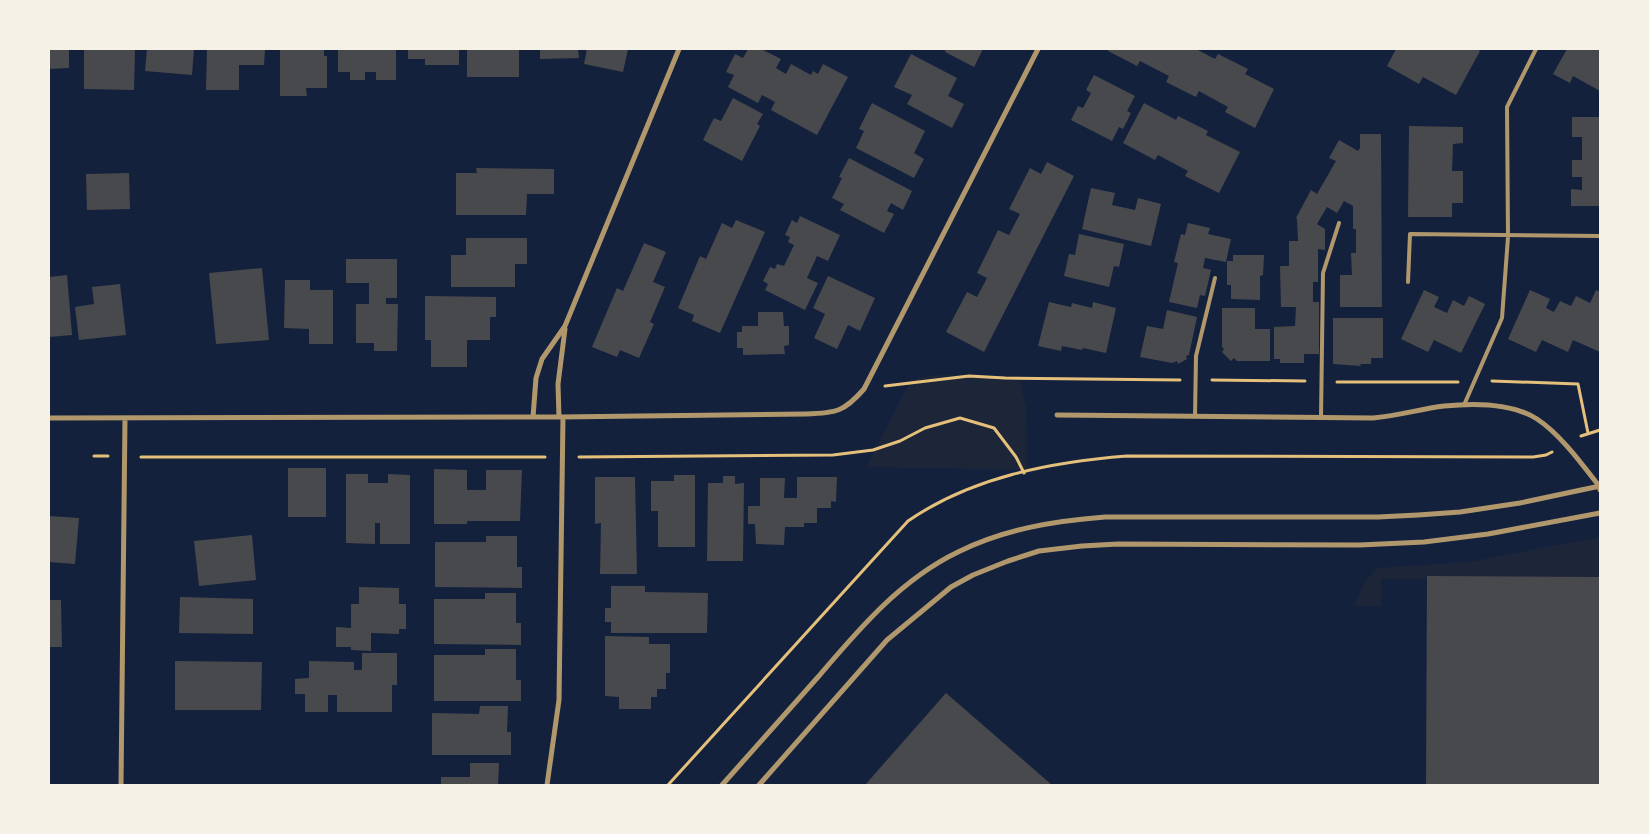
<svg xmlns="http://www.w3.org/2000/svg" width="1649" height="834" font-family="Karla,sans-serif">
<rect width="100%" height="100%" fill="#14213d"/>
<path fill="#1d2539" d="M934 375 1018 376 1026 406 1027 470 866 467 911 380Z
M1600 537V577L1427 576V579H1381V606H1354L1365 581 1377 568 1469 562Z"/>
<path fill="#48494c" d="M49 49H69V68L49 69Z
M84 49H135L134 90 84 89Z
M147 49H194L192 75 145 71Z
M207 49H265L264 65H239V90H206Z
M280 49H324V56H327V88H306L307 96H280Z
M338 49H396V80H376V72H365V80H350V72H338Z
M408 49H459V65H425V59H408Z
M467 49H519V77H467Z
M540 49H578L579 58 540 59Z
M587 49H628L623 72 584 64Z
M748 49H761L781 59 776 68 786 74 791 64 811 75 813 71 818 74 823 64 848 77 817 135 771 110 775 102 762 95 758 103 728 87 734 75 726 72 735 54 743 58Z
M946 49H983L974 67 945 52Z
M1109 49H1196L1215 59 1218 54 1248 69 1245 74 1274 89 1255 128 1225 112 1228 107 1199 91 1196 97 1166 82 1169 76 1140 61 1137 66 1108 51Z
M1396 49H1477L1480 51 1456 95 1423 77 1419 84 1387 66Z
M1567 49H1600V91L1573 76 1570 83 1553 74Z
M911 54 957 78 948 96 964 104 952 128 907 104 912 95 894 87Z
M1094 75 1135 96 1127 111 1131 113 1123 129 1119 127 1112 141 1071 120 1078 106 1083 108 1091 93 1086 90Z
M733 98 763 114 757 124 760 126 742 161 703 140 714 118 721 121Z
M872 103 925 131 914 153 924 159 914 178 856 148 864 131 859 129Z
M1144 103 1176 120 1178 116 1208 131 1206 135 1240 152 1219 193 1185 176 1188 171 1158 155 1155 160 1123 143Z
M1572 117H1600V206H1571V189L1582 190V177H1572V160H1582V137H1572Z
M1409 126 1463 127V143L1453 144 1452 171H1463V203H1452V217H1408Z
M1360 134H1381L1382 307H1340V275H1352L1351 253H1356V229H1353V206L1344 201 1337 213 1327 207 1317 224 1325 229V250L1318 249V282H1313V302H1319V354H1304V363H1280V359H1274V327L1295 326 1296 307H1281L1280 266H1289V241H1298L1297 219 1296 218 1311 190 1317 194 1336 161 1329 158 1339 140 1358 151 1360 148Z
M849 158 912 191 903 210 891 203 887 211 894 214 884 233 840 210 844 204 832 198 842 178 839 177Z
M1047 162 1074 176 984 352 946 332 967 292 977 297 987 278 977 273 998 230 1009 235 1020 214 1009 209 1030 168 1041 174Z
M476 168 554 169V194H527L526 215H456V173H477Z
M129 173 130 209 87 210 86 174Z
M1091 188 1115 193 1112 205 1135 210 1138 198 1161 204 1151 246 1082 229Z
M800 216 840 235 828 261 817 256 807 278 818 283 805 310 765 290 768 284 763 281 770 267 775 269 777 264 784 266 794 245 788 242 790 237 785 235 792 220 797 223Z
M736 220 765 232 720 333 692 321 694 315 678 308 700 256 706 259 722 223 732 228Z
M1188 223 1210 228 1208 234 1231 239 1226 262 1205 258 1203 268 1211 270 1205 296 1200 295 1197 308 1169 302 1178 263 1174 262 1181 234 1185 235Z
M1079 234 1124 244 1119 267 1114 266 1109 287 1064 276 1069 254 1075 255Z
M466 238H527V264H515V287H451V255H466Z
M644 243 666 252 653 282 665 287 650 322 654 324 639 358 620 350 617 357 592 347 617 288 623 291Z
M1233 255H1264L1263 275 1260 276V300L1231 299V285H1227V261H1233Z
M346 259H397V298H386V304H398L397 351H374V343H356V304H369V283H346Z
M262 268 269 340 216 344 209 273Z
M67 275 72 335 49 337V277Z
M828 276 875 298 860 331 848 325 837 349 814 338 825 314 813 308Z
M285 280H310V290H333V344H309V329L284 328Z
M120 284 126 335 79 340 75 307 94 304 92 287Z
M1424 290 1439 297 1434 307 1447 313 1453 300 1464 306 1469 296 1485 304 1461 353 1434 340 1428 352 1401 339Z
M1530 290 1550 299 1546 308 1554 312 1560 301 1571 306 1576 296 1590 303 1596 290 1600 292V352L1573 340 1568 352 1542 340 1536 352 1508 339Z
M425 296 496 297V317H490V340H467V367H431V340H425Z
M1049 302 1071 307 1072 303 1092 308 1093 302 1116 308 1106 353 1083 348 1082 350 1062 346 1061 351 1038 346Z
M1222 308H1255V329H1270V361H1237L1234 358 1231 361 1222 352 1224 349 1222 347Z
M1167 310 1197 317 1189 355 1186 356 1187 359 1178 364 1177 361 1172 363 1140 357 1147 326 1163 329Z
M758 312H783L784 326H789V345L784 346 785 354 743 355V348H737V332H742V326H758Z
M1333 318H1383V358H1371V364H1360L1361 366 1333 364Z
M288 468H326V517H288Z
M434 469 467 470V490H486V470H522L520 521H467V524H434Z
M346 474H368V483H388V474L410 475V544H380V523H375V544L346 543Z
M674 475H695V547H658V511H651V481H674Z
M723 476H735V484L744 483 743 561H707L708 483H723Z
M595 477H635L637 574H600L601 523 595 524Z
M797 477H837L836 502 831 501V508H817V523H804V527H785L784 545 756 544 755 524H748V506H760V478H785L784 498H797Z
M49 516 79 518 75 564 49 562Z
M252 535 256 580 199 586 194 541Z
M486 536H517V567H522V588L435 587V542H486Z
M1427 576 1600 577V785H1426Z
M611 586H645V592L708 593 707 633H611V622H605V608H611Z
M359 587 399 588V604H406V629H399V634L371 633V651L351 650V647H336V627L351 628V604H359Z
M485 593H516V623H521V645L434 644V599H485Z
M180 597 253 599V634L179 633Z
M49 600H61L62 647H49Z
M605 636 649 637V644H670V673H666V689H657V697H651V709H619V697L605 696Z
M485 649H516V680H521V701H434V655H485Z
M362 653H397V685H392V712H337V695H328V712H305V694H295V679L309 678V661L354 662V670H362Z
M175 661 262 662 261 710H175Z
M946 693 1052 785H865Z
M480 706H508L507 732H511V755H432V713L479 714Z
M470 763H499L498 785H441V777H470Z"/>
<g fill="none" stroke-linecap="round" stroke-linejoin="round">
<path stroke="#e5c07b" stroke-width="3" d="M1212 380 1305 381
M1492 381 1578 384 1588 433
M1337 382H1458
M885 386 969 376 1005 378 1180 380
M1581 436 1600 430
M94 456H108
M141 457H545
M579 457 833 455 873 450 900 441 925 428 960 418 994 428 1016 457 1024 473
M668 785 908 521C972 477 1051 462 1127 456L1533 457 1546 455 1552 452"/>
<path stroke="#b1986c" stroke-width="4" d="M1408 282 1410 234 1600 236
M1464 405 1502 318 1508 237 1507 107 1536 49
M1195 416 1196 356 1215 278
M1321 417 1323 273 1339 223"/>
<path stroke="#b1986c" stroke-width="5" d="M1057 415 1373 418C1397 416 1420 409 1444 406 1473 403 1512 403 1537 419 1560 434 1582 464 1599 486L1600 490
M533 417 536 378 542 359 565 326 679 49
M559 417 558 384 565 329
M49 418 559 417 806 414C836 413 844 412 864 389L1038 49
M121 785 125 418
M547 785 559 700 563 417
M722 785C754 749 786 713 818 677 859 629 900 580 958 552 1004 529 1054 521 1105 517H1378L1418 515 1460 512 1520 503 1600 486
M759 785 887 640 951 587 973 575 1008 561 1039 551 1082 546 1118 544 1360 545 1424 542 1488 534 1600 513"/>
</g>
<rect width="1649" height="834" fill="none" stroke="#f6f1e7" stroke-width="100"/>
</svg>
